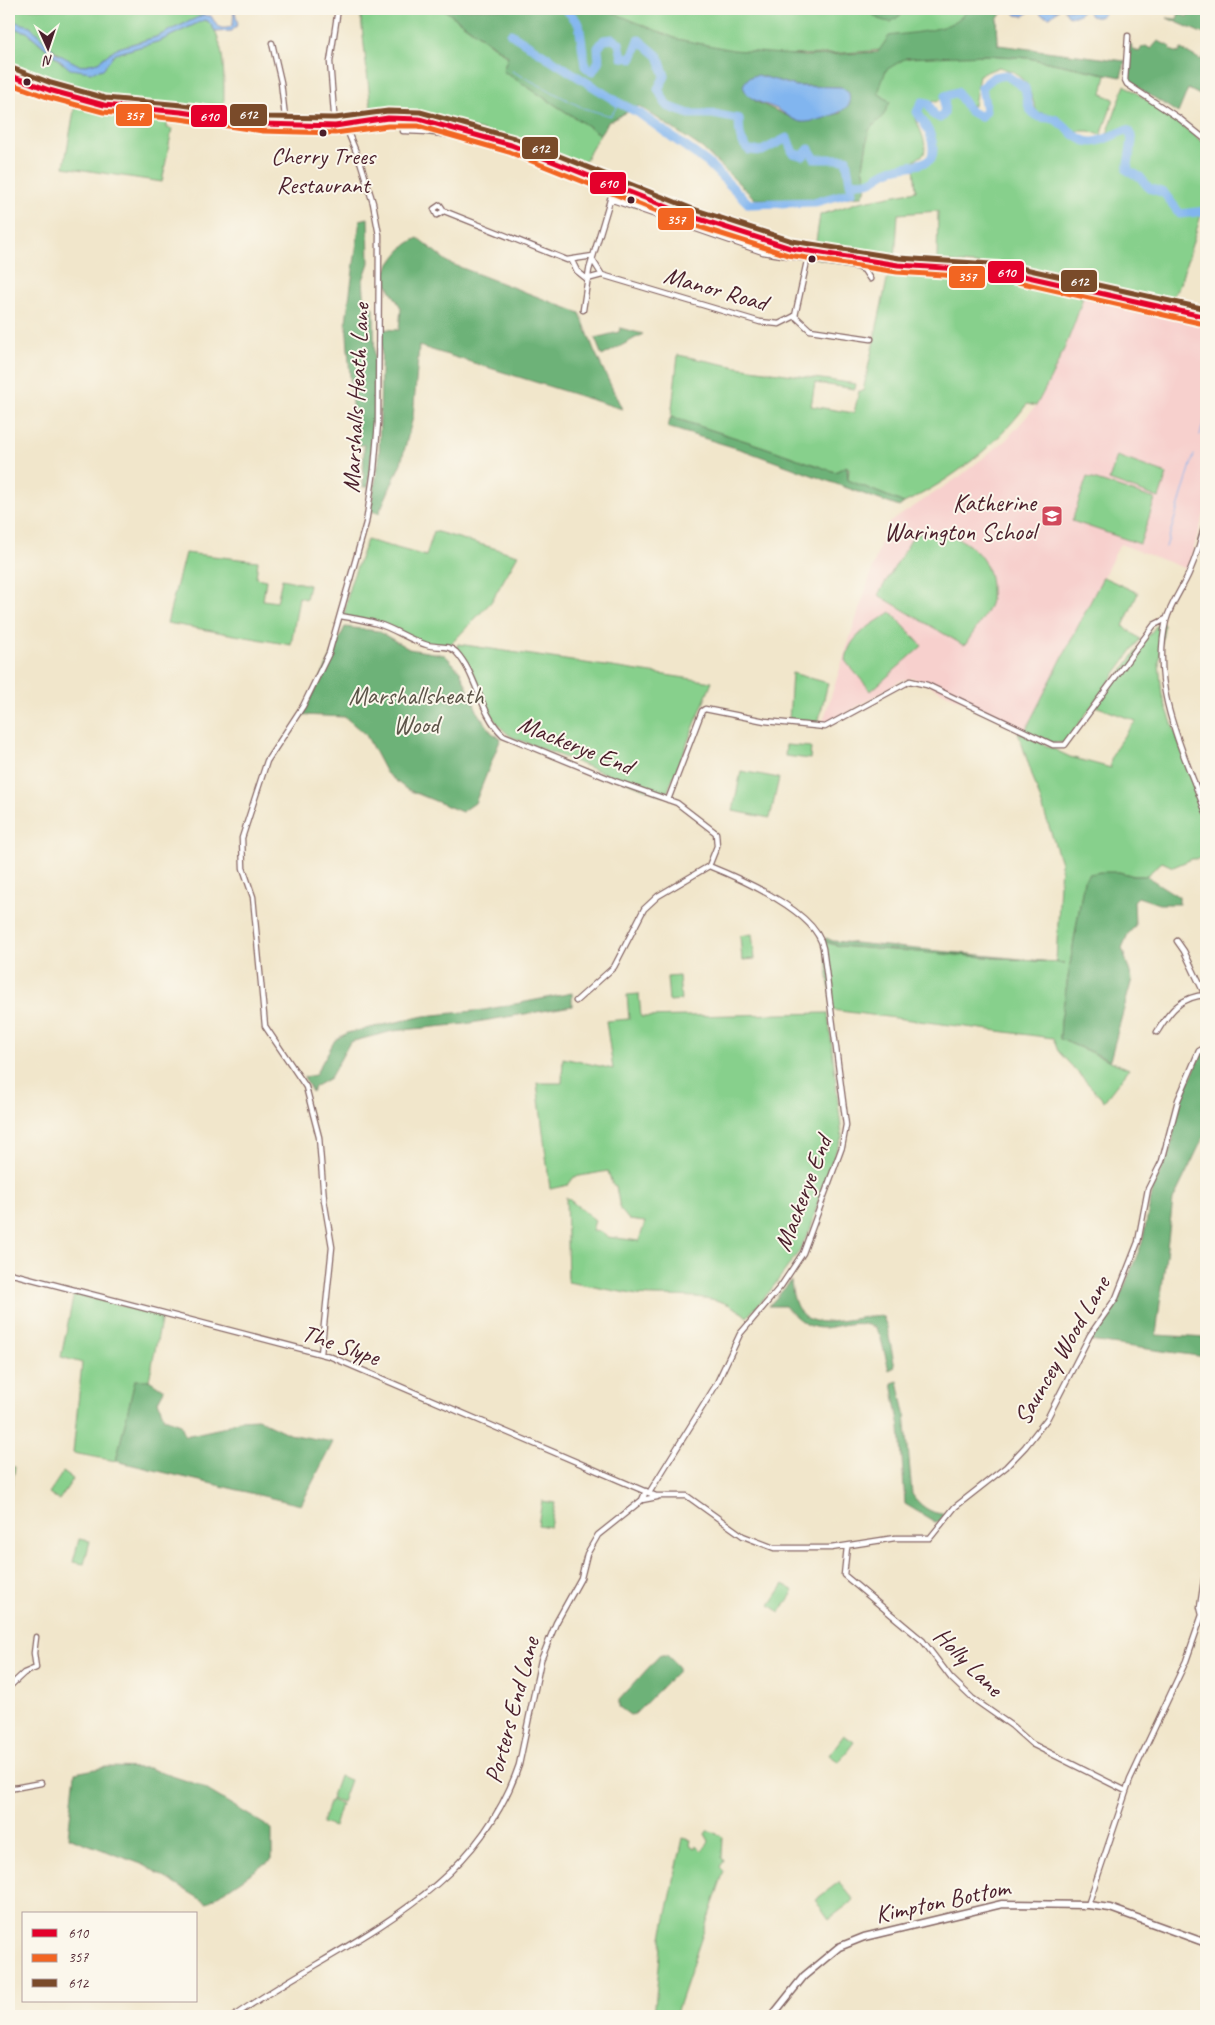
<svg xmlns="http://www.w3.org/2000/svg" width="1215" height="2025" font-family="Caveat,sans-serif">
<rect width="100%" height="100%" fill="#fbf7ec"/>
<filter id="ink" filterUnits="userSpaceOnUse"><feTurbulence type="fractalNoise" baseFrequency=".02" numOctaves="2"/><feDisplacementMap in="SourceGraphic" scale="10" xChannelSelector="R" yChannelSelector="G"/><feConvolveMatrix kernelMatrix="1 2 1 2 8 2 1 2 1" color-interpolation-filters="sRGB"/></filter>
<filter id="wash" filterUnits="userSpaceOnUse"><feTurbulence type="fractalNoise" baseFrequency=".0096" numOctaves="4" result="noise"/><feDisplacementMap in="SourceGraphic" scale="20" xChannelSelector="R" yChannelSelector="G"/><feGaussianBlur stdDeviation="1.12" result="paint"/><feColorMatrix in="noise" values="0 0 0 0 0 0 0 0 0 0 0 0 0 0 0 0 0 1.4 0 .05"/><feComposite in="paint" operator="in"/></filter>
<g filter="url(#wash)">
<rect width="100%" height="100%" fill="#f1e6cb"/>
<path fill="#f7d0cd" d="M1083 297 1206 325V508L1187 569 1120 544 1025 731 913 678 902 680 835 720 822 724 887 524 959 477 1006 440 1036 406 1053 374 1077 318Z"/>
<path fill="#87d08c" stroke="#68785c" d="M9 9H206L203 15 156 37 115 49 98 62 81 66C52 57 39 26 9 20Z
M360 9H443L508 57 503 71 600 134 581 168 542 151 481 130 419 115 402 114 372 117Z
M604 9H1005L997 19 998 45C970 45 942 44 914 47 838 54 764 62 689 42 659 35 632 21 604 9Z
M204 20 208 21C228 43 223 86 224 115 179 106 134 105 89 98 61 93 35 82 9 71V27L27 32 63 64 103 69 115 54 160 41Z
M987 55 1028 58 1106 74 1102 94 1114 99 1101 135 1089 131H1074L1057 116 1037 112 1027 84 1014 72 999 67 979 75 974 106 969 104 960 90C946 87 946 95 937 102L921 99C904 116 930 134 924 154L912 162 889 168 877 178 866 181 863 167 869 130 890 102 878 93C879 83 882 72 891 65 910 51 963 56 987 55Z
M1000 75 1016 81 1025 88 1027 101 1033 113 1037 116 1053 118 1071 132 1090 142 1106 137 1125 85 1174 119 1206 145V211L1202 212 1179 287 1168 303 1008 267 937 261 938 211 898 214 895 261 815 248 820 215 859 202 916 191 914 166 926 162 933 154 929 132 917 112 922 102 928 103 934 115 940 118 944 114 945 96 957 92 970 111 981 117 986 111 982 87Z
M75 105 120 114 168 118 167 128 172 129 162 182 64 167Z
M423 123 468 136 426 130 421 127Z
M617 193 631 201H644L767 245 803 253 805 257 764 251 616 199 615 194Z
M811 257 891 266 996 272 1156 310 989 273 900 269 835 262Z
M889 271 982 275 1008 279 1083 297C1072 335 1055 371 1036 406L1027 404C996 446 952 480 904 503L848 480 849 468 845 467 835 472 764 447 671 417 678 355 737 367 856 384 855 389 815 383 811 406 854 413 859 391H863Z
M1117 456 1167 474 1159 498 1109 480Z
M1087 477 1155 499 1140 544 1072 521Z
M434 531 518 555 491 602 450 645 423 642 382 623 344 616 350 585 367 540 426 556Z
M934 531C964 535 992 557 991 589 991 593 992 600 990 604 985 618 973 632 966 644L963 645 880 596 879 593 914 535Z
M185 553 258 561 256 578 266 580 263 600 277 602 282 579 309 585 306 599 299 597 291 645 167 623Z
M1103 577 1138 593 1123 626 1140 639 1065 743 1050 742 1025 731Z
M891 612 922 646 871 691 846 662C847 636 872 625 891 612Z
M1161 623 1164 625 1159 663 1162 695 1206 819V858L1192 859 1173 867 1162 862 1146 876H1134L1119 872 1084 880 1061 1020 1060 1039 1129 1069 1104 1101 1058 1051 1053 1038 832 1010 824 942 840 946 1063 963 1056 962 1061 863 1018 732 1070 757 1111 768C1107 754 1127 732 1136 721L1095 706 1156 626Z
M458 644 712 682 667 793 663 796 512 737C483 717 476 676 456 648Z
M792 673 828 683 818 723 789 721Z
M786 745 811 747 810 759 785 756Z
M741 771 779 778 770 818 733 811Z
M752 934 755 959 742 960 740 936Z
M679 976 681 1000 669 1001 667 977Z
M639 994 641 1017 828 1013 842 1137 823 1183 811 1228 798 1253 770 1291 747 1317C719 1289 672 1299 637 1295 614 1291 591 1286 568 1282L566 1197 595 1220 592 1231 602 1232 608 1237 639 1241 645 1222 629 1220 620 1209 616 1186 612 1184 608 1171 574 1177 568 1185 550 1189 537 1083H562L563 1058 613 1069 606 1021 629 1019 627 995Z
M74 1293 162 1316 149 1380 135 1381 116 1461 73 1453 82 1363 61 1357Z
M9 1466 15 1467 11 1491H9Z
M63 1472 73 1479 59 1500 49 1493Z
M542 1501 555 1503 550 1527 538 1525Z
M79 1539 90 1541 84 1564 73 1562Z
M784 1584 794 1591 780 1612 770 1605Z
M844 1735 854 1742 839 1762 829 1755Z
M339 1776 350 1780 342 1802 331 1799Z
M330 1800 341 1804 334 1827 322 1823Z
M708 1830 723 1837 722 1858 724 1861 720 1867 724 1871 675 2016 654 2015 662 1937 683 1838 691 1840 690 1845 695 1848 696 1845 702 1851 709 1841 705 1834Z
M839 1882 854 1900 829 1919 815 1900Z"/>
<path fill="#6db278" stroke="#5c6852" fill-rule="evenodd" d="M443 9H604L677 39 733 50 805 56 878 52 889 36C914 32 954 32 968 9H1005L997 19 998 45 1125 61 1121 77 1028 58 987 55 906 58 886 70 878 93 890 102 883 116 869 130 863 167 867 185 863 196 809 200 755 199 702 148 639 106 608 122 600 134 503 71 508 56ZM770 80 796 86 841 87V113L801 122 755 101Z
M870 9H903L902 14 891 22C882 21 873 19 870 9Z
M1190 11 1206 17V35L1167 18 1177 19 1179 13 1187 17Z
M1158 41 1171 47 1170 50 1179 53 1181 49 1201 60 1206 52V98L1188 89 1178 113 1128 81V44L1132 45 1131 48 1139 52 1142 47 1146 46 1151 49Z
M368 218 369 263 363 280 365 306 374 308 375 422 368 487H363L364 445H355L346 321 360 220Z
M418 238 449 263 580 313 594 350 622 409 419 346 413 417 401 463 379 513 370 511 379 461 382 329 399 330 401 308 387 284 384 273C394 258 401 245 418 238Z
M620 328 643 334 602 356 595 338 619 332Z
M671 417 764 447 835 472 847 466 848 480 904 503 899 507 746 451 667 427Z
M345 627 378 631 409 649 445 655 460 671 479 715 492 733 501 738 475 803 462 812 406 789 386 773 366 735 345 717 303 715Z
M1101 872H1119L1134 876H1146L1179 897V904H1159L1138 897 1134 901 1135 926 1128 934 1122 948 1132 979 1110 1060 1060 1039 1061 1020 1084 880 1089 874Z
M826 938 833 941 1064 963 840 946 824 941Z
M572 993V1006L465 1024 393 1031 350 1042 330 1078 314 1087 312 1092 304 1077 315 1075 335 1040 347 1033 424 1016 484 1010Z
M1204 1050H1206V1132L1173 1200 1156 1335 1206 1338V1357L1089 1341 1108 1318 1120 1297 1142 1243 1153 1189 1170 1151 1181 1098Z
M791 1281C795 1330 821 1324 859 1318 867 1317 875 1314 883 1317L887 1327 895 1367 889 1370 880 1335 874 1327C836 1313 823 1349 785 1306H769Z
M135 1380H149L164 1390 158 1401 164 1418 181 1424 185 1436 222 1428 239 1420 258 1419 289 1434 333 1442 301 1505 116 1461Z
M898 1381 905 1413 912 1494C919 1505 931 1514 944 1514L940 1521 935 1522 905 1504 900 1428 892 1383Z
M660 1655H667L678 1666V1671L635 1714 630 1715 619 1707V1700Z
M106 1767 148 1768 199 1785 272 1829V1859L207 1903 144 1865 68 1837 75 1773Z"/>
<path fill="#81b5ef" stroke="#666a8d" d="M234 9H237L235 12 238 24 232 31 216 32 208 21 204 20 160 41 115 54 103 69 91 72 70 69 27 32 9 27V20L30 26 56 53 81 66 98 62 115 49 156 37 203 15 211 16C217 25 218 31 231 27L233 24Z
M1011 9H1033L1024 16 1016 15Z
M1037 9H1059L1050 17 1042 15Z
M1064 9H1083C1080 15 1074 18 1068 15Z
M1086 9H1106C1104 16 1098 19 1091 16Z
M758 75 796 86 841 87 849 93 850 103C844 114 814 123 801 122 792 120 785 113 777 109 765 103 748 102 743 86 746 79 750 76 758 75Z"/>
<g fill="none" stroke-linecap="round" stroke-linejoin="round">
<path stroke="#81b5ef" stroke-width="1" d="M512 71 583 108 611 116 619 103
M1200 435 1206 415
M1166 547 1194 455"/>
<path stroke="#81b5ef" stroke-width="9" d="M566 9 579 24 585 66 592 72 599 61 598 48 604 40 613 39 619 43 622 57 632 58 639 40 658 56 665 76 658 89 667 106 689 114H713L739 119C740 133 738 140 749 150L762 151 787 138 793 153 803 156 809 149 815 159H846L850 182C877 186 873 175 893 169 906 165 919 167 931 159 938 143 926 125 917 112L922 102 928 103 934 115 940 118 944 114 945 96 957 92 970 111 981 117 986 111 982 87 994 77 1006 75 1025 88C1027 97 1027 108 1034 114 1040 120 1049 116 1056 120 1067 127 1079 143 1093 142 1104 141 1116 133 1127 130L1130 132 1132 141 1127 170 1140 177 1149 188 1164 193 1180 214 1206 211
M511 34 619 103 639 113 708 163 749 204 816 202 852 192 850 182"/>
</g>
</g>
<g filter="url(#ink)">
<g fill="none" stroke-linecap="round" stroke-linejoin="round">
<g stroke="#846563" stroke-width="7">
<path id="street" d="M1128 36 1125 80 1127 84 1180 119 1206 140
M272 43 281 82 286 126
M335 126 330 62 338 9
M403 131C478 130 543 168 612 192
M610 199 763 252 857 267 864 270 870 279
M444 211 437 215 434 209 440 205 444 211 567 260 593 256
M592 259 602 275 760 322 779 324 795 316 810 330 871 339
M572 261 577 271 587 279
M587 279 602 275
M583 310 589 270 613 190
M795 316 809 252
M1206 519C1202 537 1197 555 1189 573 1182 589 1170 605 1166 621 1150 688 1183 751 1206 813
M340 616C352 618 366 620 378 624 395 629 409 640 427 645 436 648 448 644 456 652 478 676 479 712 503 735L615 781 677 803 716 833 717 846 709 866 658 896 644 909 614 967 576 1001
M668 800 702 711 705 709 765 721 825 727 910 681 927 685 1053 745H1065L1154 625 1166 619
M1177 941 1184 951 1205 995
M1157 1032C1169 1012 1181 996 1206 995
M9 1273 329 1356 656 1496H687L743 1536 774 1548H831L895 1538H930L955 1507 1006 1467 1025 1447 1047 1419 1090 1335 1116 1298 1138 1242 1148 1189 1162 1161 1178 1100 1199 1051 1206 1047
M321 1354 332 1247 324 1200 319 1137 306 1087 265 1026 253 897 243 868 242 838 267 761 303 706 329 653 366 523 374 470 378 423 379 235 373 203 361 164 345 125
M649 1493 716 1385 740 1334 781 1286 803 1253 842 1147 846 1125 823 948C817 912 741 879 709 866
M642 1500 657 1497
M847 1547 844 1575 923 1641 951 1678 972 1698 1012 1726 1032 1744 1126 1791
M1202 1615 1200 1607 1206 1567
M9 1687 24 1673 36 1668 34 1653 36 1637
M9 1789 41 1783
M1088 1905 1130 1780 1186 1661 1202 1615 1206 1614
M234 2016C341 1941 473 1900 519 1765L541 1660 556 1623 581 1578 587 1554 598 1535 642 1500 646 1491"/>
</g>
<g stroke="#846563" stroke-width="9">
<path id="secondary" d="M9 75 49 90 104 105 181 112 264 124 335 126 388 118 419 119 511 145 690 216 790 248 898 265 984 269 1006 272 1206 317
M772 2016 804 1976 839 1947 864 1937 1002 1904 1088 1905 1110 1908 1206 1943"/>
</g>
<use href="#street" stroke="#fff" stroke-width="4.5"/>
<use href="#secondary" stroke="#fff" stroke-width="6"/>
<g stroke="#fbf7ec" stroke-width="9">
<path id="bus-1" d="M9 75 49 90 104 105 181 112 264 124 335 126 388 118 419 119 511 145 690 216 790 248 898 265 1006 272 1206 317"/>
</g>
<g stroke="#fbf7ec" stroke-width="9">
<path id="bus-2" d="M9 83 47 97 103 112 180 119 263 131 335 133 388 126H418L509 152 687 223 788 255 897 272 1005 279 1204 324"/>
</g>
<g stroke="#fbf7ec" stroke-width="9">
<path id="bus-3" d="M12 68 51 83 105 98 182 105 265 117 335 118 388 111 420 112 514 138 693 209 792 241 899 258 1007 265 1206 309"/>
</g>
<use href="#bus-1" stroke="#e4002b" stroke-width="5"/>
<use href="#bus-2" stroke="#f26522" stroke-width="5"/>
<use href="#bus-3" stroke="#7a4b2a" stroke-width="5"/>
</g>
</g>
<defs>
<g id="school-square" transform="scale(1.125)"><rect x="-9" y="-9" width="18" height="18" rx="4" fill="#d1495b" stroke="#fbf7ec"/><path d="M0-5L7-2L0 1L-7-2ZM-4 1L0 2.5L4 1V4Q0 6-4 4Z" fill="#fff"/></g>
</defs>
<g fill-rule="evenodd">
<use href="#school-square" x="1052" y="516"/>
</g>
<g fill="#4a1f2b" stroke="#fbf7ec" stroke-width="2">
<circle cx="27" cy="82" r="4.5"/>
<circle cx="323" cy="133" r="4.5"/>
<circle cx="631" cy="200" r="4.5"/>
<circle cx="812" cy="259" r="4.5"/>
</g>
<g text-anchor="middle" stroke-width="4" stroke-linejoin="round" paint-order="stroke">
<g font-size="24" fill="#4a1f2b" stroke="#fbf7ec">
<text x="323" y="164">Cherry Trees<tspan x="323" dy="29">Restaurant</tspan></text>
</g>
<g font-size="25" fill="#4a1f2b" stroke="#fbf7ec">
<text transform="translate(716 288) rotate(16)" y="9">Manor Road</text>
<text transform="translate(355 398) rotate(-87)" y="9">Marshalls Heath Lane</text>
<text transform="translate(576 744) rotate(22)" y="9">Mackerye End</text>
<text transform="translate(802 1193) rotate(-69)" y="9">Mackerye End</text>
<text transform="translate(341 1344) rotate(19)" y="9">The Slype</text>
<text transform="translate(1061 1350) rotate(-60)" y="9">Sauncey Wood Lane</text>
<text transform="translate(969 1661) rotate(45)" y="9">Holly Lane</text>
<text transform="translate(511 1710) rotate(-75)" y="9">Porters End Lane</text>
<text transform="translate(942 1900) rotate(-12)" y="9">Kimpton Bottom</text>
</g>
<g font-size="25" fill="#4a1f2b" stroke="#fbf7ec" text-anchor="end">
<text x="1036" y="511">Katherine<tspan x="1036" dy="29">Warington School</tspan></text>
</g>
<g font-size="25" fill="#5c5448" stroke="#fbf7ec">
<text x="416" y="704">Marshallsheath<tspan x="416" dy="29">Wood</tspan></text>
</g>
</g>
<g stroke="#fbf7ec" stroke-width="2">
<rect x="229" y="103" width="39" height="24" rx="5" fill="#7a4b2a"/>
<rect x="115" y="103" width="38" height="24" rx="5" fill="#f26522"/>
<rect x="190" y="104" width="38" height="24" rx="5" fill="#e4002b"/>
<rect x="521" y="136" width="38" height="24" rx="5" fill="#7a4b2a"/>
<rect x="589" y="171" width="38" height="24" rx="5" fill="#e4002b"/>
<rect x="657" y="207" width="38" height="24" rx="5" fill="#f26522"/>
<rect x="987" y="260" width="38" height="24" rx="5" fill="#e4002b"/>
<rect x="948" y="265" width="38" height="24" rx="5" fill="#f26522"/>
<rect x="1060" y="269" width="38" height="24" rx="5" fill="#7a4b2a"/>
</g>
<g font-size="14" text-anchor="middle" font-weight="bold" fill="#fff">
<text x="248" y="119">612</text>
<text x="134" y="120">357</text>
<text x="209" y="121">610</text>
<text x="540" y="153">612</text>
<text x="608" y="188">610</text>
<text x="676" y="224">357</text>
<text x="1006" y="277">610</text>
<text x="967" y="281">357</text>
<text x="1079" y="286">612</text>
</g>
<rect width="1215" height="2025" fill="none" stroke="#fbf7ec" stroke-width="30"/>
<rect x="22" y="1912" width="175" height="90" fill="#fbf7ec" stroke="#b4a19f"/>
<rect x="32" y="1929" width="25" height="8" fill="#e4002b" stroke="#b4a19f"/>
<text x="68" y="1938" font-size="15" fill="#4a1f2b">610</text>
<rect x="32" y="1954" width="25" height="8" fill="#f26522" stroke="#b4a19f"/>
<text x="68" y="1962" font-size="15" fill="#4a1f2b">357</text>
<rect x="32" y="1979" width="25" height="8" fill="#7a4b2a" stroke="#b4a19f"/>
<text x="68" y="1988" font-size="15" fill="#4a1f2b">612</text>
<g transform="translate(48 48) rotate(177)" stroke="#fbf7ec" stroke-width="4" paint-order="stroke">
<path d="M0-4L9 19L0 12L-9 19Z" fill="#4a1f2b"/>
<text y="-8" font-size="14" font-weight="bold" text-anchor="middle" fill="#4a1f2b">N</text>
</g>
</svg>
